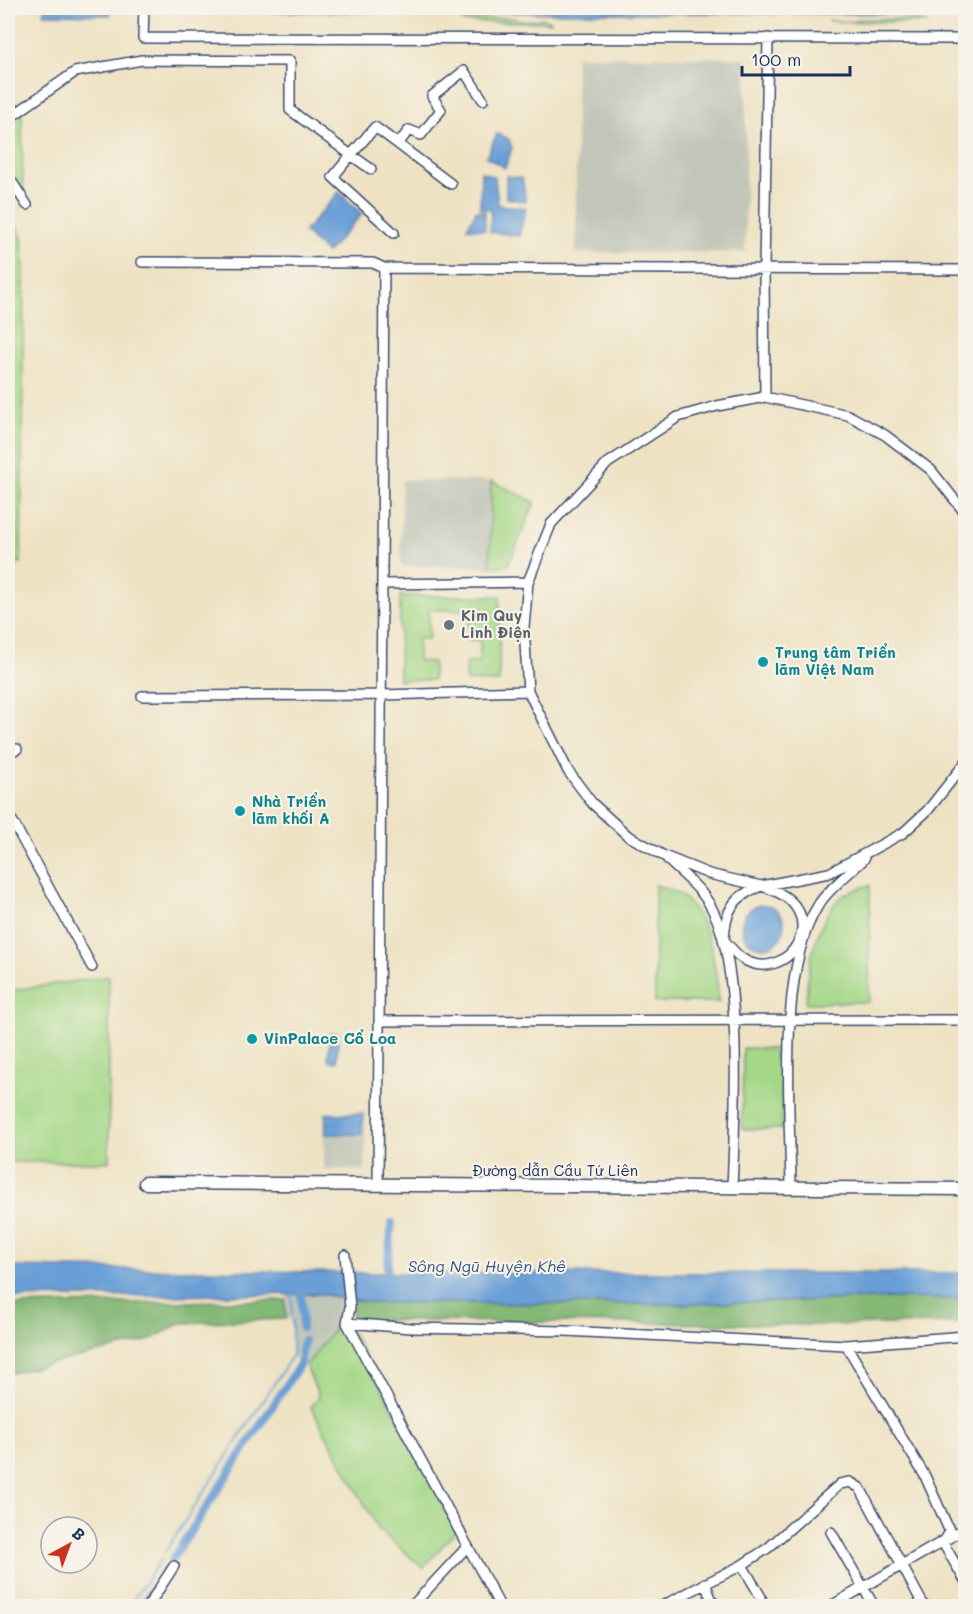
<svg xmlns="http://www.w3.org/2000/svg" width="973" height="1614" font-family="Mali,sans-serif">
<rect width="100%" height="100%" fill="#f7f3e8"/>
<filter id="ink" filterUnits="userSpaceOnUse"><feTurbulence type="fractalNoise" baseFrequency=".0167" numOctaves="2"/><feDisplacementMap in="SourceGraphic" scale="12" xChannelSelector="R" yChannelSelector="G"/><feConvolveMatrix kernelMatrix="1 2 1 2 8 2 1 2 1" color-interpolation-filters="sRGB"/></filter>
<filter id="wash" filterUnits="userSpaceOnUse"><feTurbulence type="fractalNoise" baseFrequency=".008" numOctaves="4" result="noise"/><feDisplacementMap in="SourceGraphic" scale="24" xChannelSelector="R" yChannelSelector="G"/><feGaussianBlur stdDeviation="1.35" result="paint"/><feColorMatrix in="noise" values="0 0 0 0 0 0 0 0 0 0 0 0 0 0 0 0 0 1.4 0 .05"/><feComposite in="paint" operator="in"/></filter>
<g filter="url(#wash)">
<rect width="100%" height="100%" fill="#eee2c3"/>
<path fill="#c2c6b9" d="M576 56 746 58 745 252 576 253Z
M402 480 491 481 490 567 401 566Z
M324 1112H366L365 1170 324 1169Z
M318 1294 341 1298 339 1322 306 1366 292 1356V1319H286L285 1301 287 1295Z"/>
<path fill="#a4d787" stroke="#608372" stroke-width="1.5" d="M460 18H512C521 21 533 21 542 18L552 22H464Z
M858 19H911L928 23 828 21 853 22Z
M22 108 23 194 8 174V119Z
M8 211 22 237 24 269 21 563 8 562Z
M491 481 535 502 508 565 490 567Z
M400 596H500L499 682 466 681V662H480V640H469V610H429V639H418V661L433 662V680H399Z
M655 885C663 888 675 891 682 896 711 921 716 967 719 1002H655Z
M870 885 869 1002 806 1003C807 967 815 925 840 898 846 892 861 888 870 885Z
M109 976V1162H10L8 991Z
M743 1048 783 1049 782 1129H742Z
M339 1322 347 1323 457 1530 423 1568 378 1529 311 1407 319 1397 306 1366Z"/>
<path fill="#83b874" stroke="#4f7469" stroke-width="1.5" d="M897 1298 966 1299 965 1323 818 1325 351 1320 354 1300 373 1303 681 1304Z
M285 1300 286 1319 181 1323 150 1340 8 1374V1305Z"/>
<path fill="#699fd6" stroke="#42679a" stroke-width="1.5" d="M44 8H110V15L44 14Z
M191 8H965L966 14 202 12Z
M497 134 509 139 512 148 505 168 486 157Z
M481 172 495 177 498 205 526 208 519 236 490 232 491 209 480 208Z
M506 176 522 178 526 202 506 198Z
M339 192 362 214 327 253 304 232Z
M476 211H485V230L467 228Z
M742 926a21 21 0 1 1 42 0a21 21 0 1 1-42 0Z
M330 1033H338L337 1062 328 1061Z
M326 1114H362V1134H326Z
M8 1267 376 1273H965L966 1299 897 1298 681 1304 373 1303 318 1294 8 1298Z"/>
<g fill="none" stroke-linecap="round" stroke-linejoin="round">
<path stroke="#699fd6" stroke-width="2" d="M292 1292V1315
M165 1552 292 1356V1320
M129 1606 161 1559"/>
<path stroke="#699fd6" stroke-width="8" d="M386 1280 392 1223
M301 1284 302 1313
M302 1320V1328
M172 1560 300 1364 304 1341
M141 1606 166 1570"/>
</g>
</g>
<g filter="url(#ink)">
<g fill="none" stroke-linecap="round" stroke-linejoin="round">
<g stroke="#3b4a6d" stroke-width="12">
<path id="minor" d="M144 8 143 38 966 39
M8 119 75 72 142 60 290 61V110L351 155 375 127 398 144 409 130 421 135 441 110 432 96 464 71 483 100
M398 144 451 184
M371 169 351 155 333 177 394 233
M8 176 27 205
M142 262 373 263 384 268 966 270
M765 397 764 269 768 38
M966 514 931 470 885 435 848 415 765 397 717 406 678 417 608 463 551 524 528 582 524 627 528 691 568 771 592 803 627 835 664 856 709 874 761 886 829 873 903 833 928 810 966 762
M382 584 528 582
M142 696 382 695 528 691
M8 752 17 749
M8 813 92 967
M668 860C680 872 696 884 706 899 745 952 735 1120 732 1187
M761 886C842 908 786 991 740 957 734 952 729 946 724 940 725 911 733 896 761 886Z
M379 1021 966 1020
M378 1185 384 268
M791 1187C790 1110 777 968 819 904 830 887 850 873 864 859
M345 1255 350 1307 347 1323 500 1606
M347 1323 411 1328 565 1331 846 1345 966 1336
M846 1345 925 1476 950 1532 943 1543 966 1582
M831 1532 874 1606
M742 1565 761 1597
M705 1583 714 1606
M148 1606 174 1566
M412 1606 466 1548
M662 1606 742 1565 768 1548 840 1484 850 1482 860 1488 924 1606
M831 1606 966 1528"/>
</g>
<g stroke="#3b4a6d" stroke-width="15">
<path id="major" d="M145 1183 966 1189"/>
</g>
<use href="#minor" stroke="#fff" stroke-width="9"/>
<use href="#major" stroke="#fff" stroke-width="12"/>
</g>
</g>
<circle fill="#6b7280" stroke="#f7f3e8" stroke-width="2" cx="449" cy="625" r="6"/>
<g fill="#0f9aa8" stroke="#f7f3e8" stroke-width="2">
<circle cx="763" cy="662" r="6"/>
<circle cx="240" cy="811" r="6"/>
<circle cx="252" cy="1039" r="6"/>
</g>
<g text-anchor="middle" stroke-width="4.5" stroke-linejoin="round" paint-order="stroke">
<g font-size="15" font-weight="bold" fill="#5b616d" stroke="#f7f3e8" text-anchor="start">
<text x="461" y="621">Kim Quy<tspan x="461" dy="17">Linh Điện</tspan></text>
</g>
<g font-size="15" font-weight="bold" fill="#0d838f" stroke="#f7f3e8" text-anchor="start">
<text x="775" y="658">Trung tâm Triển<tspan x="775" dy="17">lãm Việt Nam</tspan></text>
<text x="252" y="807">Nhà Triển<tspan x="252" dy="17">lãm khối A</tspan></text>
<text x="264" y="1044">VinPalace Cổ Loa</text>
</g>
<g font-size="15" fill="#1b2f5e" stroke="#f7f3e8">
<text x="555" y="1176">Đường dẫn Cầu Tứ Liên</text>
</g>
<g font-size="16" font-style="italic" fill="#365688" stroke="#f7f3e8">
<text x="487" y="1272">Sông Ngũ Huyện Khê</text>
</g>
</g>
<rect width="973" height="1614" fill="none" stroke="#f7f3e8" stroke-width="30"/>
<g transform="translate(69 1545) rotate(41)"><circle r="28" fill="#f7f3e8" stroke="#9fa5b1" stroke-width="1.5"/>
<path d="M0-4.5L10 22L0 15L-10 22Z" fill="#c8321e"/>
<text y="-9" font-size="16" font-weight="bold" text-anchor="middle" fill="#1b2f5e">B</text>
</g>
<path d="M742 66v9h108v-9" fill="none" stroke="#1b2f5e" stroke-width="3"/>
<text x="751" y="66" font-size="18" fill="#1b2f5e" stroke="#f7f3e8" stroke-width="4.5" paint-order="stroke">100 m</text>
</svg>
